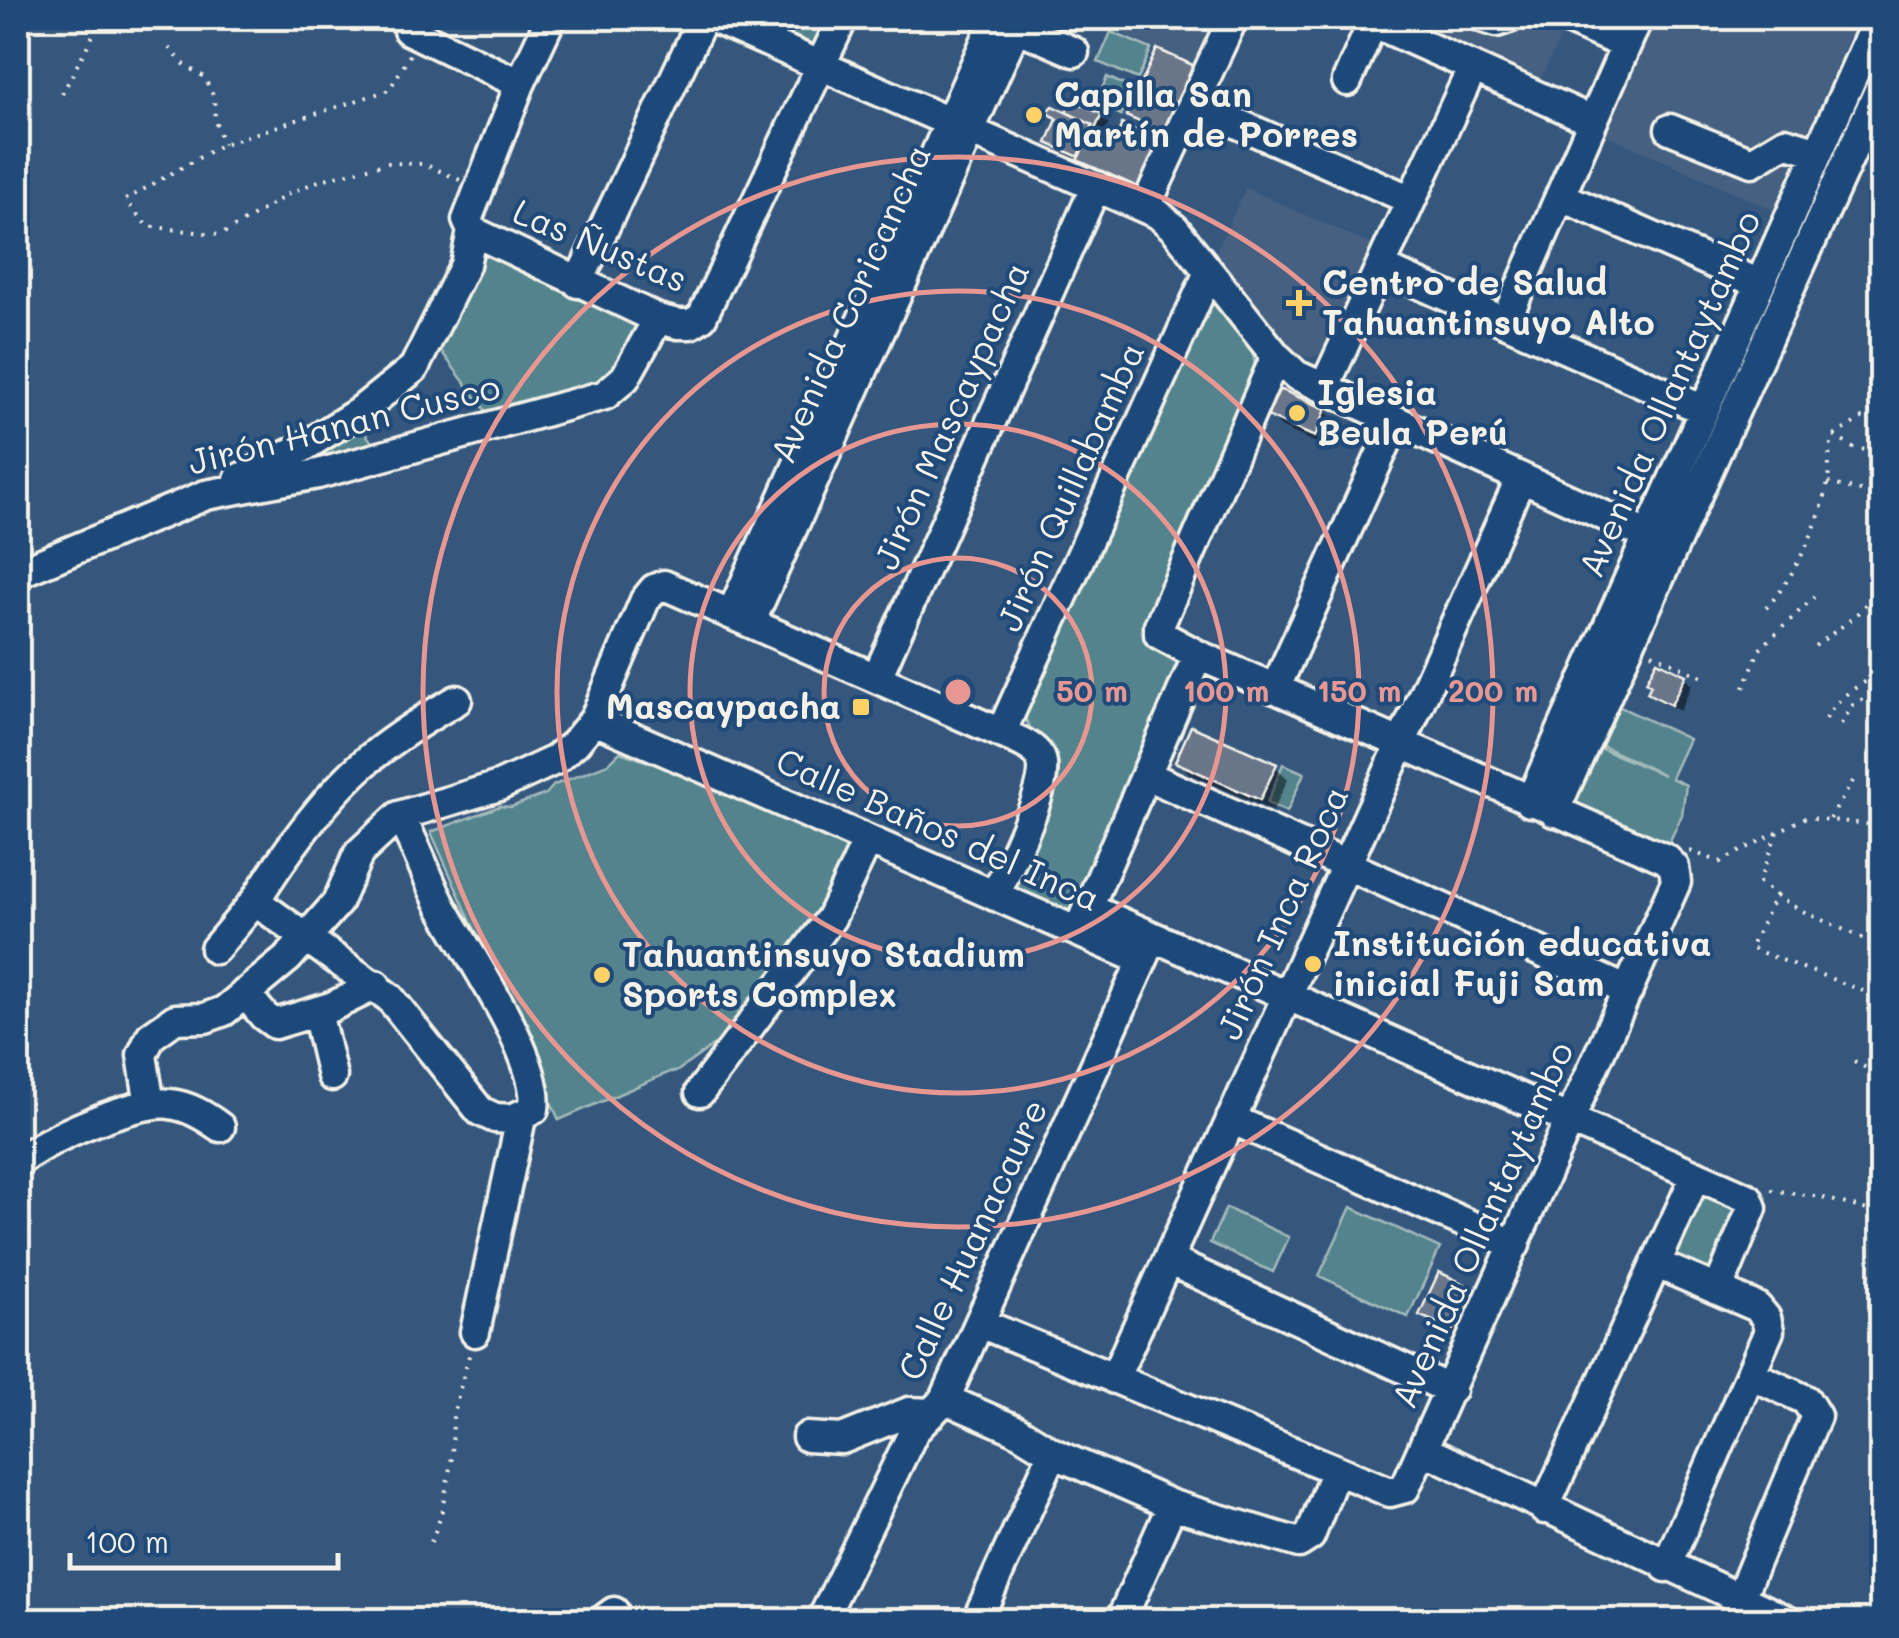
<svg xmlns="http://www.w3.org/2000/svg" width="1899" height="1638" font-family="Mali,sans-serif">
<rect width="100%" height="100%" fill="#35577e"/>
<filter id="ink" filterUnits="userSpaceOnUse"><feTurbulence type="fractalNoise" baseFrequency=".01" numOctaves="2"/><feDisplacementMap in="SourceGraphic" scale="20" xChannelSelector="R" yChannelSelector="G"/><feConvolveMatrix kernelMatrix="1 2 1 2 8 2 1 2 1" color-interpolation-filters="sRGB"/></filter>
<g filter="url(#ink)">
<path fill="#456081" d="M1087 18H1220L1197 67Z
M1390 18H1570L1538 85Z
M1654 18H1857L1773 210 1602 133Z
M1246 188 1372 245 1322 354 1309 358 1290 350 1214 255Z"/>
<path fill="#53838d" stroke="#a4baba" stroke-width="2.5" d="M725 18H836L818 58Z
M1111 32 1151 49 1138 79 1098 62Z
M1107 77 1133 89 1121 115 1096 103Z
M484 246 650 322 617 379 492 419 435 343Z
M1211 296C1237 325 1255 337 1256 377L1144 635 1146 641 1174 654 1179 669 1073 912 1009 886 1036 739 1018 705Z
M359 424 375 447 323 458 320 450Z
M1618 706 1689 739 1671 778 1686 785 1682 815 1667 847 1580 808 1576 796 1597 747 1664 775 1600 745Z
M620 752 734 792 855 853 827 913 726 1036 676 1072H670L559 1120 431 832 500 806 511 807 546 794 554 785 608 764Z
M1283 764 1304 773 1287 812 1267 803Z
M1702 1191 1744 1209 1718 1266 1708 1273 1673 1257Z
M1351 1207 1440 1248 1408 1317 1319 1276Z
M1226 1208 1289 1237 1273 1272 1210 1243Z"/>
<path fill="#0007" d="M1158 52 1175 141 1137 124 1129 115Z
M1073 103 1101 116 1109 124 1098 143 1155 200 1093 172 1082 161 1058 150 1050 142 1059 121 1050 112 1067 115Z
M1325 411 1338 424 1328 448 1282 428 1270 416Z
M1684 677 1692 685 1680 711 1658 701 1650 693Z
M1178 762 1275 766 1288 779 1273 811 1190 774Z
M1472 1290 1484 1302 1466 1341 1435 1327 1422 1314Z"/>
<path fill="#697488" stroke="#f4f1e8" stroke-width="2.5" d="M1157 49 1197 67 1167 134 1126 116Z
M1071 100 1102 114 1091 138 1088 136 1093 125 1066 112Z
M1053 106 1093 125 1079 157 1047 143 1057 119 1047 112Z
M1122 124 1163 142 1142 189 1077 160 1088 136 1112 147Z
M1282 390 1326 409 1315 437 1267 416 1277 391Z
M1657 661 1686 675 1671 705 1647 693 1651 685 1646 682Z
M1191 726 1277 764 1260 800 1175 762Z
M1439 1272 1473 1288 1453 1330 1419 1315Z"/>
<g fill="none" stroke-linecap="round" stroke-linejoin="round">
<g stroke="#f4f1e8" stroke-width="35">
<path id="minor" d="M406 18 408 30 520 84
M551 18 520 84 467 220 472 231 658 319 678 324H691L702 317 843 18
M713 18 1158 214 1175 229 1276 356 1296 375 1673 547
M1363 18 1593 121
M1484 18 1497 22 1509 18
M1565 18 1626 45
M1016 27 1074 52
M1347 81 1373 22
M1193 104 1411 200
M1670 129 1752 162 1785 142 1818 152
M1560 196 1760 284
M1145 208 1233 18
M1381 267 1704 410
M578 283 703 18
M1505 322 1638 18
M1324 388 1473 67
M239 479 302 448 359 412 414 368 465 265 472 231
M18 573 206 495 318 474 605 395 625 378 658 319
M732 613 996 18
M751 621 1020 18
M877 677 1096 186
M1275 689 1396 421
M594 720 1142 960
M1001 733 1209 272
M1146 775 1628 991
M1530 802 1878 18
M1554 812 1882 84
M399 816C417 845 426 877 442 907 467 952 542 1060 534 1109L512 1119 495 1118 480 1111 390 998 255 901C282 857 322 801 361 766 390 740 424 719 457 700
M1088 908 1748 1198 1752 1208 1718 1290
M1081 924 1198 655
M215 949 255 901
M245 993 264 1016 275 1024 331 1007 376 985
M317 1012 332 1076
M700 1092 831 918 868 840
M150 1105 142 1055 151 1036 175 1019 205 1018 224 1011 288 958 337 903 359 853 399 816 499 786 555 760 575 743 594 720 645 600 654 589 664 585 1001 733C1014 739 1032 744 1040 757 1054 781 1006 869 995 896
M1231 1119 1515 1245
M18 1162C43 1140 136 1099 170 1104 189 1106 205 1116 220 1127
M1168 1260 1451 1390
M1657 1264 1757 1307 1766 1318 1769 1331 1666 1567
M980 1323 1390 1492 1405 1488 1676 882 1674 867 1666 859 1198 655 1159 634V626L1276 356
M475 1332 521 1118
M1114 1379 1521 478
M945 1399 1016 1430 1053 1453 1172 1505 1299 1543 1310 1536 1336 1470
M807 1437 842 1439 909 1412 932 1413
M1424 1450 1786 1620
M1544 1509 1696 1175
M1740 1598 1816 1416 1806 1400 1752 1375
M603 1620 614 1612
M822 1620 914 1431 945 1399 1153 937
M977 1620 1053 1453
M1121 1620 1172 1505"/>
</g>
<path stroke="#f4f1e8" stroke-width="4" stroke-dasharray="2.5 8" stroke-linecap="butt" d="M169 48 186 66 204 77 214 97 215 121 223 144
M410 55 389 90 223 144 125 200 147 226 221 235 292 192 321 180 388 163 424 164 460 180
M62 94 102 18
M1834 436 1855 449 1871 450 1882 457
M1828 483 1882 496
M1766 608C1793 580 1822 520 1828 482 1830 466 1827 451 1834 436L1882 405
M1815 646C1860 613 1881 604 1880 544
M1652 653 1706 679
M1744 688 1759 650 1814 597
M1826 719C1837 696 1859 685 1882 673
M1841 724 1853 705 1882 687
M1830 819 1853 781
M1777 832 1759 882 1776 895 1750 948 1882 998
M1690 851 1720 862 1806 817 1882 826
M1776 895 1798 909 1882 947
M1881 999 1872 1018 1882 1028
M1854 1061 1882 1077
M1771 1190 1821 1197 1882 1214
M431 1542 441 1516 452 1457 453 1415 470 1352"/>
<use href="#minor" stroke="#1f4a7a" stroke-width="28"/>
</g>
</g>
<g fill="none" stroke="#e69792" stroke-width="5">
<circle cx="958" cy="692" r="134"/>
<circle cx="958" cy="692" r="268"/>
<circle cx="958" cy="692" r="401"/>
<circle cx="958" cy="692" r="535"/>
</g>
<g fill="#ffd166" stroke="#1f4a7a" stroke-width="4">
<circle cx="1034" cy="115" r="10"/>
<path d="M1294 288h10v10h10v10h-10v10h-10v-10h-10v-10h10z"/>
<circle cx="1297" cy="413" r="10"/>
<rect x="851" y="697" width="20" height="20" rx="5"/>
<circle cx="1313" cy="964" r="10"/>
<circle cx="602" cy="975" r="10"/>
</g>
<g text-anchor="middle" stroke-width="8" stroke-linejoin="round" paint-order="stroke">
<g font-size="35" font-weight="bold" fill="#f4f1e8" stroke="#1f4a7a" text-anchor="start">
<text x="1054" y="107">Capilla San<tspan x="1054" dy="40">Martín de Porres</tspan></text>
<text x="1322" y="295">Centro de Salud<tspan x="1322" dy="40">Tahuantinsuyo Alto</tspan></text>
<text x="1317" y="405">Iglesia<tspan x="1317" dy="40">Beula Perú</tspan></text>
<text x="841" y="719" text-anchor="end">Mascaypacha</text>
<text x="1333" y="956">Institución educativa<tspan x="1333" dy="40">inicial Fuji Sam</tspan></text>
<text x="622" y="967">Tahuantinsuyo Stadium<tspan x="622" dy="40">Sports Complex</tspan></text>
</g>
<g font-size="35" fill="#f4f1e8" stroke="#1f4a7a">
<text transform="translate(600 246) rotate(23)" y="12">Las Ñustas</text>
<text transform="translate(851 304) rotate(-66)" y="12">Avenida Coricancha</text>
<text transform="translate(1670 394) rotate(-66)" y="12">Avenida Ollantaytambo</text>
<text transform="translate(952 416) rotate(-66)" y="12">Jirón Mascaypacha</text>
<text transform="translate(344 425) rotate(-14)" y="12">Jirón Hanan Cusco</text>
<text transform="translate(1071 487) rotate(-66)" y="12">Jirón Quillabamba</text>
<text transform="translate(938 830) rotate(24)" y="12">Calle Baños del Inca</text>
<text transform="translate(1283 913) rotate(-66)" y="12">Jirón Inca Roca</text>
<text transform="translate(1483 1225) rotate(-66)" y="12">Avenida Ollantaytambo</text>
<text transform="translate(973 1240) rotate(-65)" y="12">Calle Huanacaure</text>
</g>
</g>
<circle cx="958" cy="692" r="15" fill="#e69792" stroke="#1f4a7a" stroke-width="5"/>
<g font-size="30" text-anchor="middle" font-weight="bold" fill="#e69792" stroke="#1f4a7a" stroke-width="8" stroke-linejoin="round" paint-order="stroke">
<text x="1092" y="702">50 m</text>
<text x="1226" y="702">100 m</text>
<text x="1359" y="702">150 m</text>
<text x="1493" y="702">200 m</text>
</g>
<rect width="1899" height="1638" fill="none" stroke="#1f4a7a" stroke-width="60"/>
<rect x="30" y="30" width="1839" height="1578" fill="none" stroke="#f4f1e8" stroke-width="4" filter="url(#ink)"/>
<path d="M70 1553v15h268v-15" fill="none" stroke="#f4f1e8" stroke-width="5"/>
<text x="85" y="1553" font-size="30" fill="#f4f1e8" stroke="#1f4a7a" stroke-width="8" paint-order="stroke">100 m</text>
</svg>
